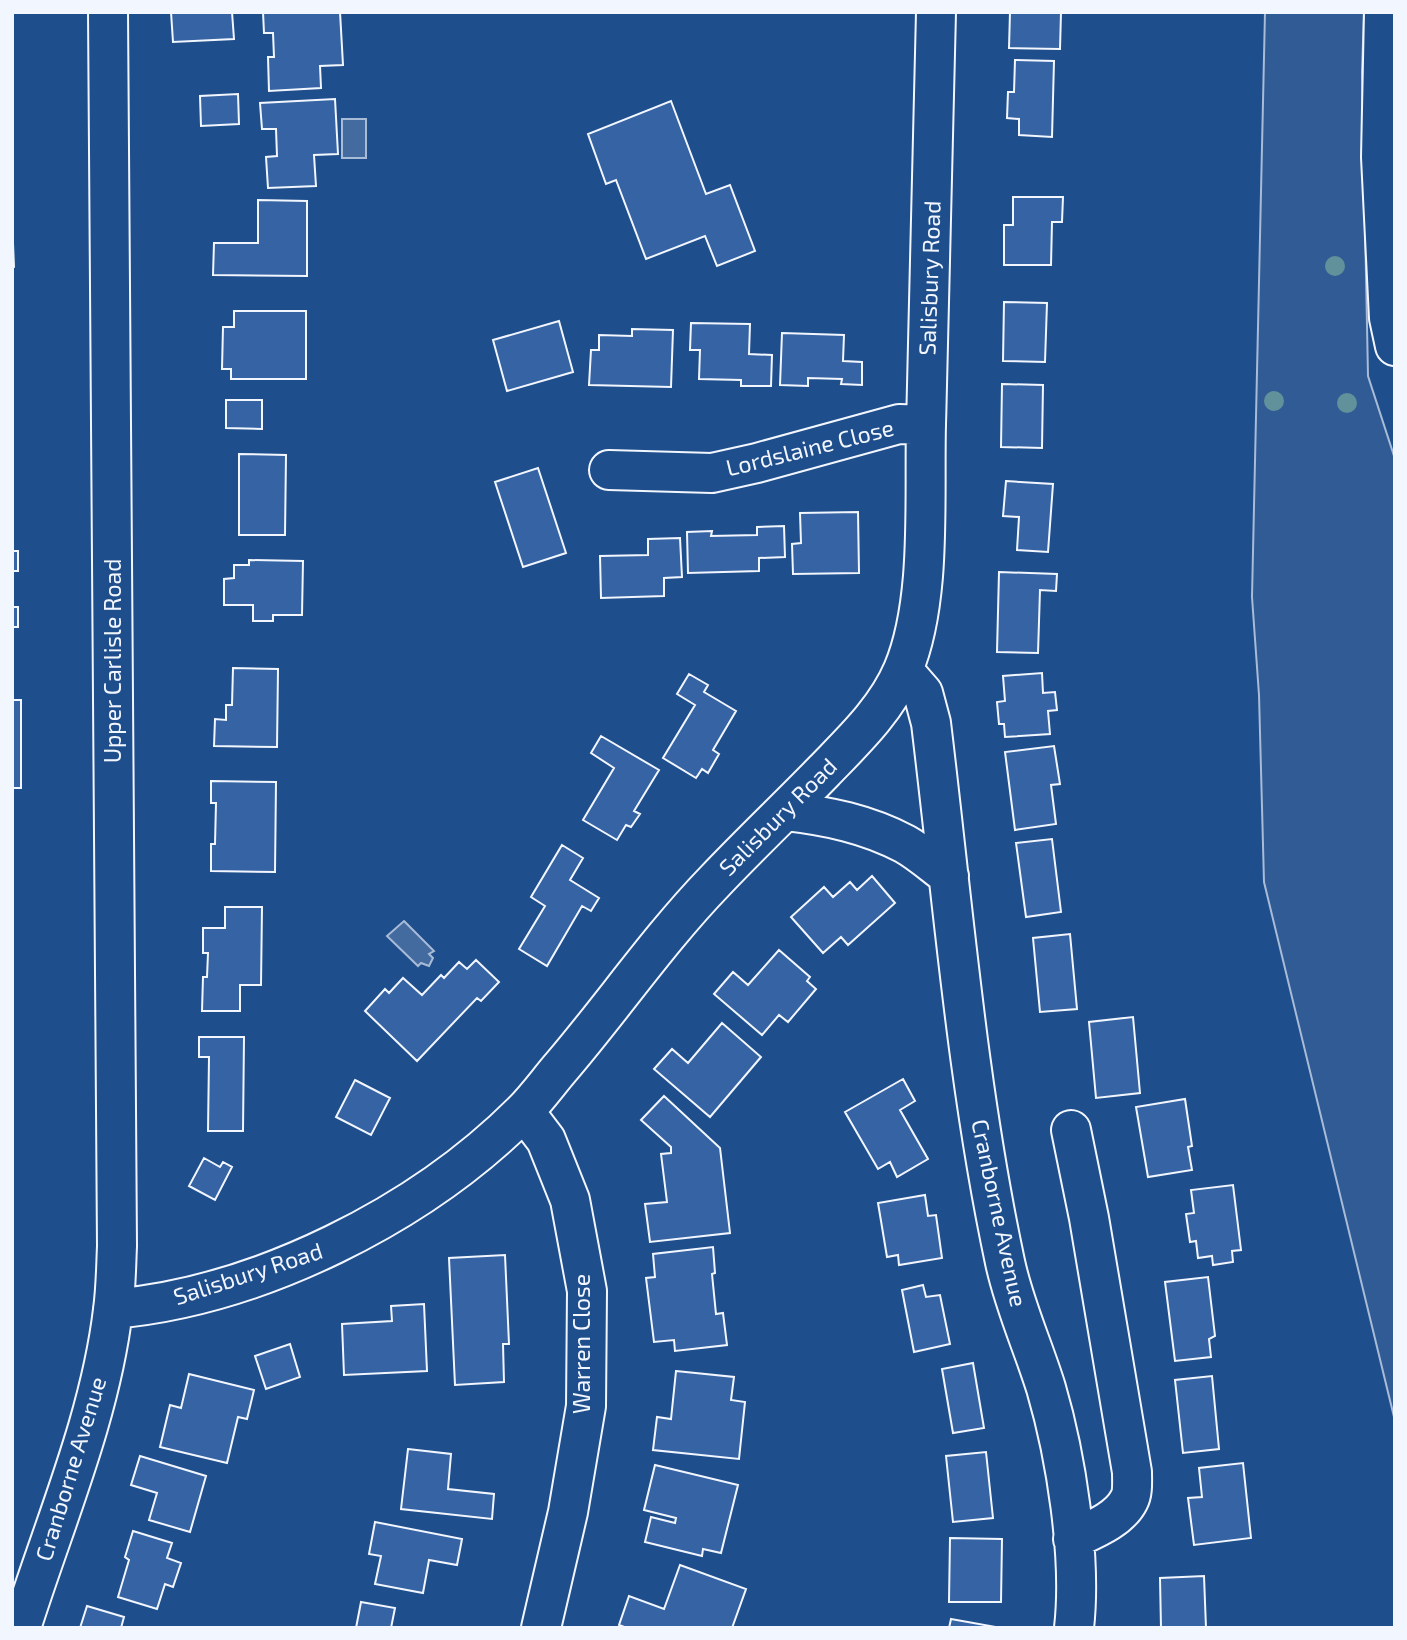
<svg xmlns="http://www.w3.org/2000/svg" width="1407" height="1640" font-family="'Exo 2',sans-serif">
<rect width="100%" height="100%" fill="#1f4e8c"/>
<path fill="#305b95" stroke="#a8bbd7" stroke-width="2" d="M1265 12H1364L1362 72 1368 376 1395 459V1421L1264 882 1259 695 1252 597Z"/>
<path fill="#446ba0" stroke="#a8bbd7" stroke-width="2" d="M342 119H366V158H342Z
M404 921 434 951 429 954 433 958 429 966 421 963 418 966 387 936Z"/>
<path fill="#3563a3" stroke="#f2f6ff" stroke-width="2" d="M171 12H232L234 39 173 42Z
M263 12H340L343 65 320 66 321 88 269 91 268 57H274L273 33H264Z
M1010 12H1061L1060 49 1009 48Z
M1015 60 1054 61 1052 137 1019 135V119L1007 118 1008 92H1014Z
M238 94 239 124 201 126 200 96Z
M335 99 338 154 314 155 316 186 268 188 266 157 277 156 276 129H262L260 103Z
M671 101 706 194 730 185 755 251 717 266 705 236 646 259 616 180 606 184 588 134Z
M1013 197H1063L1062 222H1052L1051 265H1004V225H1013Z
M258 200 307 201V276L213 275 214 243H258Z
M12 220 14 267 12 268Z
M1004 302 1047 303 1045 362 1003 361Z
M234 311H306V379H231V369H222L223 327H234Z
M559 321 573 372 507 391 493 340Z
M691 323 750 324 749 354 772 355 771 386H741V380L699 379 700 350H690Z
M632 329 673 330 671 387 589 385 591 350H599V335L632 336Z
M782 333 844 335 843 361 862 362V385L841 384 842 379 808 378V386L780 385Z
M1002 384 1043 385 1042 448 1001 447Z
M226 400H262V429L226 428Z
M239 454 286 455 285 535H239Z
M538 468 566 553 523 567 495 482Z
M1006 481 1053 484 1048 552 1017 550 1019 517 1003 516Z
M858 512 859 573 793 574 792 544 801 543 800 513Z
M784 526 785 557 759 558V571L688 573 687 532 712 531 711 536 757 535V527Z
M680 538 682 577 664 578V596L601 598 600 556 648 555V539Z
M12 551H18V571H12Z
M249 560 303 561 302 615H273V621H253V605H224V579L234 578V565H249Z
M999 572 1057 574 1056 591 1040 590 1038 653 997 652Z
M12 607H18V627H12Z
M233 668 278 669 277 747 214 746 215 719 226 720V705H232Z
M1042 673 1043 693 1055 692 1057 710 1048 711 1050 734 1005 737 1004 724H999L997 702 1005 701 1003 676Z
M689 674 708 685 704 692 736 711 713 750 719 754 708 773 702 769 696 778 663 758 695 705 677 694Z
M12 700H21V788H12Z
M601 736 659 770 634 811 640 814 631 827 626 825 617 840 583 820 614 768 591 753Z
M1054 746 1060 784 1051 785 1056 824 1015 830 1005 752Z
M211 781 276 782 275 872 211 871V844H215L216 803H211Z
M1052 839 1061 912 1026 917 1016 843Z
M562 845 583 858 570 880 599 898 591 911 582 906 547 966 519 949 545 906 531 897Z
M872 876 895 903 848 945 841 937 823 953 791 917 824 887 833 897 850 882 857 890Z
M225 907H262L261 985H240V1011H202L203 977H207L208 953H203V928H225Z
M1070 934 1077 1009 1040 1012 1033 938Z
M779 950 810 977 807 981 816 989 788 1022 779 1015 762 1035 714 994 733 972 748 985Z
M476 960 499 982 481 1001 477 998 417 1061 365 1011 385 989 389 993 403 978 422 995 441 975 444 978 459 962 467 969Z
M1133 1017 1140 1093 1096 1098 1089 1022Z
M722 1023 761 1057 710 1117 654 1069 672 1049 688 1063Z
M199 1037H244L243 1131H208L209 1057H199Z
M903 1079 915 1101 900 1110 928 1159 897 1177 890 1162 878 1169 845 1112Z
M355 1080 390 1098 371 1135 336 1117Z
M664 1096 720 1148 730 1233 650 1242 645 1204 667 1202 661 1154 671 1153V1147L641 1120Z
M1185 1099 1192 1146 1188 1147 1192 1170 1148 1177 1136 1107Z
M204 1158 220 1167 223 1162 232 1167 215 1200 189 1186Z
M1233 1185 1241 1250 1232 1251 1233 1262 1213 1265 1212 1256 1198 1258 1196 1241 1190 1242 1186 1214 1194 1213 1191 1190Z
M925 1195 928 1216 936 1215 942 1258 899 1265 898 1255 887 1257 878 1203Z
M713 1247 715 1273 712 1274 716 1314 723 1313 727 1345 675 1351 674 1340 654 1342 646 1278 655 1277 653 1254Z
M505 1255 509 1344H503L504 1382 455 1385 449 1258Z
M1208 1277 1215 1336 1209 1339 1211 1357 1175 1361 1165 1282Z
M923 1285 926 1297 940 1295 950 1344 914 1352 902 1290Z
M424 1304 427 1371 344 1375 342 1324 392 1321 391 1306Z
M290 1344 300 1377 266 1389 255 1356Z
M973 1363 984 1428 953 1433 942 1369Z
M676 1371 734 1377 731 1400 745 1402 739 1459 653 1450 657 1417 671 1419Z
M189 1374 254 1390 247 1419 238 1417 227 1463 160 1447 170 1405 181 1408Z
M1212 1376 1219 1449 1183 1453 1175 1380Z
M408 1449 451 1454 448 1489 494 1494 492 1519 401 1509Z
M986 1452 993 1518 953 1522 946 1456Z
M140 1456 206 1476 190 1532 149 1520 157 1493 131 1485Z
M1243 1463 1251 1538 1194 1545 1188 1498 1202 1497 1199 1468Z
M655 1465 738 1485 721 1553 703 1549 702 1556 645 1542 651 1517 675 1523 676 1518 644 1510Z
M375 1522 462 1539 457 1565 429 1560 423 1593 375 1584 381 1556 369 1554Z
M133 1531 172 1543 167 1558 181 1563 173 1587 165 1584 157 1609 118 1597 129 1560 125 1557Z
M950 1538 1002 1539 1001 1602H949Z
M680 1565 746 1589 732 1628H627L619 1625 629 1596 664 1609Z
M1204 1576 1206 1628H1161L1160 1578Z
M361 1602 395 1608 391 1628H356Z
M87 1606 124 1617 121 1628H80Z
M951 1619 996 1627V1628H949Z"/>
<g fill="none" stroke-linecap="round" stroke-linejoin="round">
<g stroke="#f2f6ff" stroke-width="42">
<path id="minor" d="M1384 12 1381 157 1389 318 1395 346
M609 470 712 473 757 463 899 424 926 425
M903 670 923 693 931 723C953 903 967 1084 1005 1262 1014 1305 1033 1346 1046 1388 1066 1456 1082 1557 1074 1628
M785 811C828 816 867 824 905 844 921 853 935 866 949 876
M524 1111 546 1140 570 1200 587 1291 586 1406 568 1512 541 1628
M1071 1130 1089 1218 1132 1472C1132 1481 1133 1493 1129 1500 1119 1520 1092 1530 1073 1539
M113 1309C259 1296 420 1215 523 1112 537 1098 549 1081 562 1066 614 1005 659 939 715 881 750 844 788 808 824 771 853 741 886 710 903 670 932 601 924 500 926 424 930 287 933 150 936 12
M21 1628C54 1523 100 1419 113 1310 116 1288 116 1267 117 1246L108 12"/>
</g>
<use href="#minor" stroke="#1f4e8c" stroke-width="38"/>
</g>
<g fill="#61919a">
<circle cx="1335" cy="266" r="10"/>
<circle cx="1274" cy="401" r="10"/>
<circle cx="1347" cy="403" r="10"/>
</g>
<g text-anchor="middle" stroke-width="5" stroke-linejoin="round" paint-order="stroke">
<g font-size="23" fill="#f2f6ff" stroke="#1f4e8c">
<text transform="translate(930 278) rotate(-88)" y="8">Salisbury Road</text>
<text transform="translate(810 448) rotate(-14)" y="8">Lordslaine Close</text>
<text transform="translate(113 661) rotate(-90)" y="8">Upper Carlisle Road</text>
<text transform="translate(778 817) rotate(-45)" y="8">Salisbury Road</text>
<text transform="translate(999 1213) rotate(78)" y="8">Cranborne Avenue</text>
<text transform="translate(248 1274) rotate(-18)" y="8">Salisbury Road</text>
<text transform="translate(582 1344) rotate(-90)" y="8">Warren Close</text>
<text transform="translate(71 1469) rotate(-73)" y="8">Cranborne Avenue</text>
</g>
</g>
<rect width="1407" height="1640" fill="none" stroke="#f2f6ff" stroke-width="28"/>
</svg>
